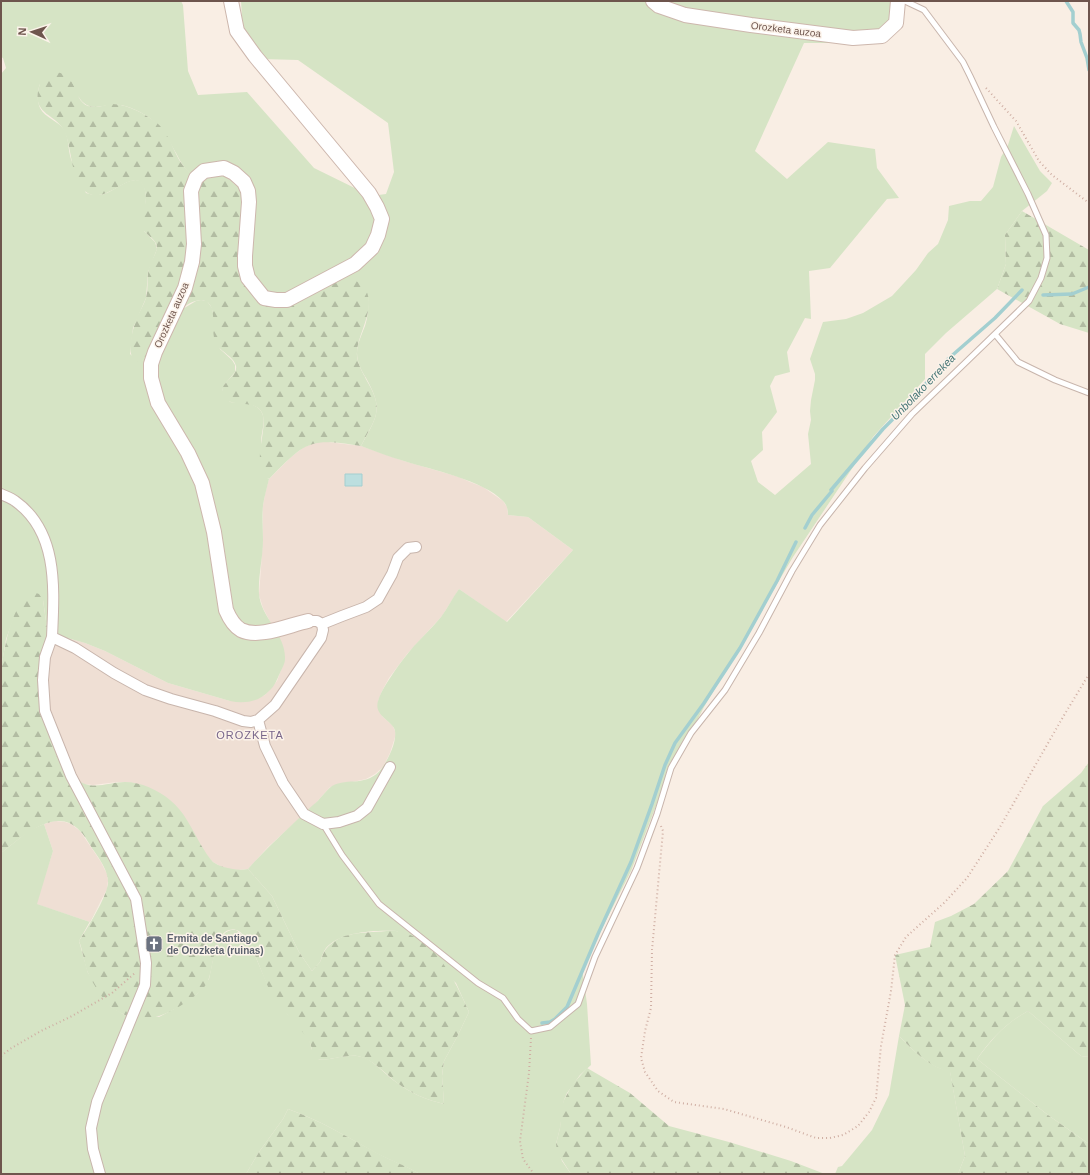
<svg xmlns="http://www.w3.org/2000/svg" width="1090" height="1175" font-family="Arial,sans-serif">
<defs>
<pattern id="forest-firs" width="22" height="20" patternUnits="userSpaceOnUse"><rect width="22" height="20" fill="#d6e4c5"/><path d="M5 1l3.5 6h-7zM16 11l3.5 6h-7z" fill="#b2bca2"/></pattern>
</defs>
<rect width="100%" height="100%" fill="#f9eee4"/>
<path fill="#efdfd4" d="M317 442H328L361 446 404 461 459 477 470 482 483 487 503 501 507 507 508 515 528 517 573 550 506 622 459 589 442 616 407 654 389 678 382 691 378 701 382 716 393 726 396 734 390 753 383 767 375 774 366 779 330 787 314 805 268 847 248 869 238 870 228 869 220 866 213 862 135 783 117 782 93 785 84 784 78 780 47 707 48 635 71 639 85 643 105 651 168 683 230 701 254 700 265 695 277 681 284 662V651L281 643 263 608 259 595 263 540V506L265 494 269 479 291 457 304 447Z
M55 821 65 822 71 824 80 831 101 862 107 874 108 881 107 889 90 922 36 904 53 851 44 824Z"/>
<path fill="#d6e4c5" d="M1 1H181L183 5 188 71 198 95 247 92 314 168 371 196 386 194 394 172 388 123 298 60 261 59 243 33 241 1H903L882 31 855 43H804L755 151 787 179 828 142 875 149 877 168 899 198 887 199 830 268 809 271 811 319 805 318 787 352 790 372 775 376 770 386 777 412 762 432 763 450 751 461 758 482 775 495 811 464 808 434 811 420 810 411 811 400 815 380V374L810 359 823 322 846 319 863 313 892 296 916 270 928 253 938 244 948 220 949 206 970 201H981L993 187 1001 157 1008 145 1014 126 1040 171 1052 183 1047 191 1022 211 1005 235 1006 264 997 289 946 333 925 354V379L873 437 793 557 704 707 664 785 631 871 582 968 587 1004 591 1065 580 1075 567 1093 564 1100 560 1128 556 1144 562 1161 571 1174H420C406 1166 392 1161 378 1154 349 1138 320 1120 288 1109L283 1119 259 1152 246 1174H1V853L30 830 44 824 53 851 37 904 90 922 103 898 79 941 88 973 111 1007 128 1017H159L174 1009 197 994 209 979 214 954 219 939 226 932 231 930H236L243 935 250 944 268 986 288 1015 303 1031 309 1039 312 1050 319 1060C333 1060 348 1053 362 1057 372 1059 387 1076 396 1082 410 1093 427 1100 444 1104L442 1076 444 1061 457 1037 469 1012 456 983 397 931C376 930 341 931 326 948 323 952 322 957 320 962 318 965 314 968 312 971L299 952 272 896 248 869C268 846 291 826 313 805 320 800 325 791 332 786 348 777 367 788 382 768 388 760 399 738 394 728 389 719 374 715 378 701 381 691 388 681 394 672 400 663 407 654 414 646 423 636 433 627 441 617 448 608 452 598 459 589L507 622 573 550 528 517 508 515C508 510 507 505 503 501 483 480 432 470 404 461 390 457 375 451 361 446 377 416 384 410 366 378 361 370 357 362 357 353 357 344 362 334 365 326 368 316 369 306 368 296L349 279H340L284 299 254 286 237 185C222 176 203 182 190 173 183 168 180 160 176 153 163 129 157 119 131 108 128 107 123 105 120 105 102 103 90 115 78 96L40 84C37 91 37 101 40 108 45 118 59 121 65 131 69 140 68 150 71 159 74 170 81 182 86 193 92 195 98 196 104 194 118 190 144 163 146 197 146 201 145 205 145 209 144 216 144 224 144 231L155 242 157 249 148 272 146 298 133 328 130 354 138 361 144 360 181 310 196 301 201 300 207 301 212 308 220 349 232 360 235 365V372L225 384 222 390 230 402C239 404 249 402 257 407 269 416 261 431 261 442 261 452 266 469 268 479H269C267 488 264 497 263 506 262 517 263 528 263 540 263 558 258 576 259 594 261 618 286 634 285 659 285 664 282 668 280 673 277 679 275 686 269 691 259 702 244 704 230 701L168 683 105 651 85 643 71 639 48 635 43 600 14 617 6 639 1 670V74L6 68 3 58 1 57Z
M1028 1011 1081 1056 1089 1057V1144L1048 1115 977 1059C993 1038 1004 1024 1028 1011Z
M899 1036C913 1050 930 1068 950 1071L965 1156 958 1174H835L838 1167 842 1166 872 1130 889 1095Z"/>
<path fill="url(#forest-firs)" d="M53 72C79 72 72 100 88 106 96 109 104 105 112 104 128 104 145 114 157 123 172 135 175 163 191 173 202 180 217 177 230 181 235 184 240 188 244 192L249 270 274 299 340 279C348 278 356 279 362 285 381 305 355 335 357 356 358 365 363 373 367 381 385 411 375 418 361 446 309 437 305 442 269 479 250 467 267 433 263 416 258 396 230 411 223 395 218 383 238 377 236 366 234 356 218 351 215 341 211 330 216 314 210 305 204 295 187 303 181 310 177 314 174 320 171 325 163 336 156 347 149 358 144 360 140 363 135 360 125 354 134 325 137 317 140 311 144 304 146 298 149 287 146 275 150 265 152 259 156 254 157 248 157 238 144 235 141 226 138 217 149 204 145 191 137 160 107 208 86 192 71 182 72 148 65 133 57 113 31 116 39 87 41 79 45 75 53 72Z
M1022 211 1089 250V333L1060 324 997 289 1006 264 1005 235Z
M36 593 39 594 43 600 48 635 47 707 78 780C91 791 110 782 125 782 141 782 158 790 170 800 184 811 192 829 201 845 205 851 208 857 213 862 219 866 226 868 233 869 238 870 243 870 248 869L272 896 299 952 312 971C314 968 318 965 320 962 323 955 324 949 331 944 342 934 357 933 372 932 380 932 388 930 396 931 434 935 456 982 469 1012L457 1037 444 1061 442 1075 444 1104C427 1100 410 1093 396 1082 386 1074 376 1063 364 1058 349 1051 329 1063 312 1059 315 1041 301 1031 290 1018 284 1011 278 1002 272 994 263 981 251 933 236 930 214 925 214 966 209 978 207 985 202 990 196 995 181 1006 165 1017 145 1019 143 1019 139 1020 136 1020 133 1020 128 1017 125 1015 121 1013 116 1011 112 1008 103 1000 93 984 88 973 84 963 83 951 79 941 88 927 105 900 108 884 109 872 100 860 94 851 89 844 86 837 80 831 56 804 21 838 1 853V669C5 648 11 598 36 593Z
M1089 762V1057L1081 1056 1028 1011C1006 1023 992 1038 977 1059L1048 1115 1089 1144V1174H958L965 1156 950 1072C929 1067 914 1051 899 1036L905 1005 895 955 930 947 935 922 951 916 974 904 1008 871 1043 806 1081 773Z
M587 1068 630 1093 669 1126 729 1142 791 1161 825 1174H571L557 1152 556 1144 560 1128 562 1107 564 1100 572 1085Z
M288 1109C320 1120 349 1138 379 1154 392 1161 407 1166 420 1174H246L259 1152 283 1119Z"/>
<path fill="#bcdfdf" stroke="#a3cfd0" d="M345 474H362V486H345Z"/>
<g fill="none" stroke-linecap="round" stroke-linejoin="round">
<path stroke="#a3cfd0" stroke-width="3.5" d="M1066 1 1073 12V23L1079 30 1080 34 1081 42 1087 58 1089 70
M1043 295 1072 294 1089 287
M805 528 812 515 832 491 831 490 883 429 907 405 948 359 995 318 1022 290
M542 1023 550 1022 555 1019 567 1007 598 934 631 862 652 804 665 765 675 743 704 703 740 648 777 581 796 542"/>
<g stroke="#c8b5ac" stroke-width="7">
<path id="lane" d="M995 334 1018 362 1055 380 1089 393
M323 824 342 855 379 904 478 983 503 998 518 1019 531 1031 550 1027 578 1004 595 957 637 868 657 814 671 768 691 733 725 690 759 633 792 571 820 525 865 468 912 414 964 364 1029 301 1041 278 1047 258 1046 235 1028 194 994 127 970 76 963 62 924 10 905 1"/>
</g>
<g stroke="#c8b5ac" stroke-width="12">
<path id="street" d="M1 494C5 496 11 498 15 501 59 532 54 590 52 637
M322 624 342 616 366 607 378 599 392 574 398 558 408 548 416 547
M258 720 265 746 283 783 304 814 323 824 339 822 357 816 367 808 390 767
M100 1174 93 1149 91 1128 97 1102 145 985 146 963 136 899 71 776 45 711 43 680 45 657 52 637 75 648 114 673 145 690 171 699 215 711 243 721 251 722 258 720 275 705 321 638 323 630 322 624 317 621H308"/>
</g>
<g stroke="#cdb7ad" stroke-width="16">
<path id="secondary" d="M231 1 237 31 255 56 369 193 377 207 382 219 378 235 372 248 355 264 287 300H276L264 298 248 278 245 266V256L249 202 248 191 244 182 234 173 224 168 204 171 196 178 191 191 194 244 192 262 185 288 155 352 151 364V378L158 403 188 453 202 483 214 532 226 610C229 617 234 626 241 630 259 639 289 625 308 621
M653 1 659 6 685 15 751 25 853 38 882 36 896 23 898 1"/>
</g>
<path stroke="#cfaea3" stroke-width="2" stroke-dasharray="1 3" stroke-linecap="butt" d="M986 88 1016 121 1039 161 1052 175 1089 203
M661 826 663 831 652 950 651 1008 645 1031 641 1058 645 1072 658 1091 674 1102 724 1109 786 1127 816 1138H830L843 1135 858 1126 869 1112 876 1098 881 1046 891 991 895 955 906 937 945 902 967 878 1000 827 1063 717 1089 674
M531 1038 529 1073 520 1141 523 1159 534 1174
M1 1056 10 1049 39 1032 72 1016 112 993 135 973
M1086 1174 1089 1173"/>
<use href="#lane" stroke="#fff" stroke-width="5"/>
<use href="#street" stroke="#fff" stroke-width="10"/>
<use href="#secondary" stroke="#fff" stroke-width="14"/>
</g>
<defs>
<g id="church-square" transform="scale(0.9)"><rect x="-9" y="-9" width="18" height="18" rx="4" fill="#6b7280" stroke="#fcf3ea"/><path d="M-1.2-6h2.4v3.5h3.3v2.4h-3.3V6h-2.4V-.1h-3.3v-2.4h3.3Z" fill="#fff"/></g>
</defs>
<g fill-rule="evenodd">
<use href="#church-square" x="154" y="944"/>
</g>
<g text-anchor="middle" stroke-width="3" stroke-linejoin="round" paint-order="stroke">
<g font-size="10" fill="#6e554d" stroke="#fcf3ea">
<text transform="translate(786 29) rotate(7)" y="4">Orozketa auzoa</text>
<text transform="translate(171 315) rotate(-66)" y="4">Orozketa auzoa</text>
</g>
<g font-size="10" font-weight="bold" fill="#5b616d" stroke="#fcf3ea" text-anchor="start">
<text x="167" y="942">Ermita de Santiago<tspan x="167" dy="12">de Orozketa (ruinas)</tspan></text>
</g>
<g font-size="11" font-style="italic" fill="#477777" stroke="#fcf3ea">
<text transform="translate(923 387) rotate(-46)" y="4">Unbolako errekea</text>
</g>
<g font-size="11" letter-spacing="1" fill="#79668a" stroke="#fcf3ea">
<text x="250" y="739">OROZKETA</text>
</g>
</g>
<rect width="1090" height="1175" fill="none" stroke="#6e554d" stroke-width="4"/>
<g transform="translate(32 32) rotate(273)" stroke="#fcf3ea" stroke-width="3" paint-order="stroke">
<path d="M0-3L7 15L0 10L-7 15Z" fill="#6e554d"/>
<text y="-6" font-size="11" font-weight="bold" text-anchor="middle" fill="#6e554d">N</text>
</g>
</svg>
